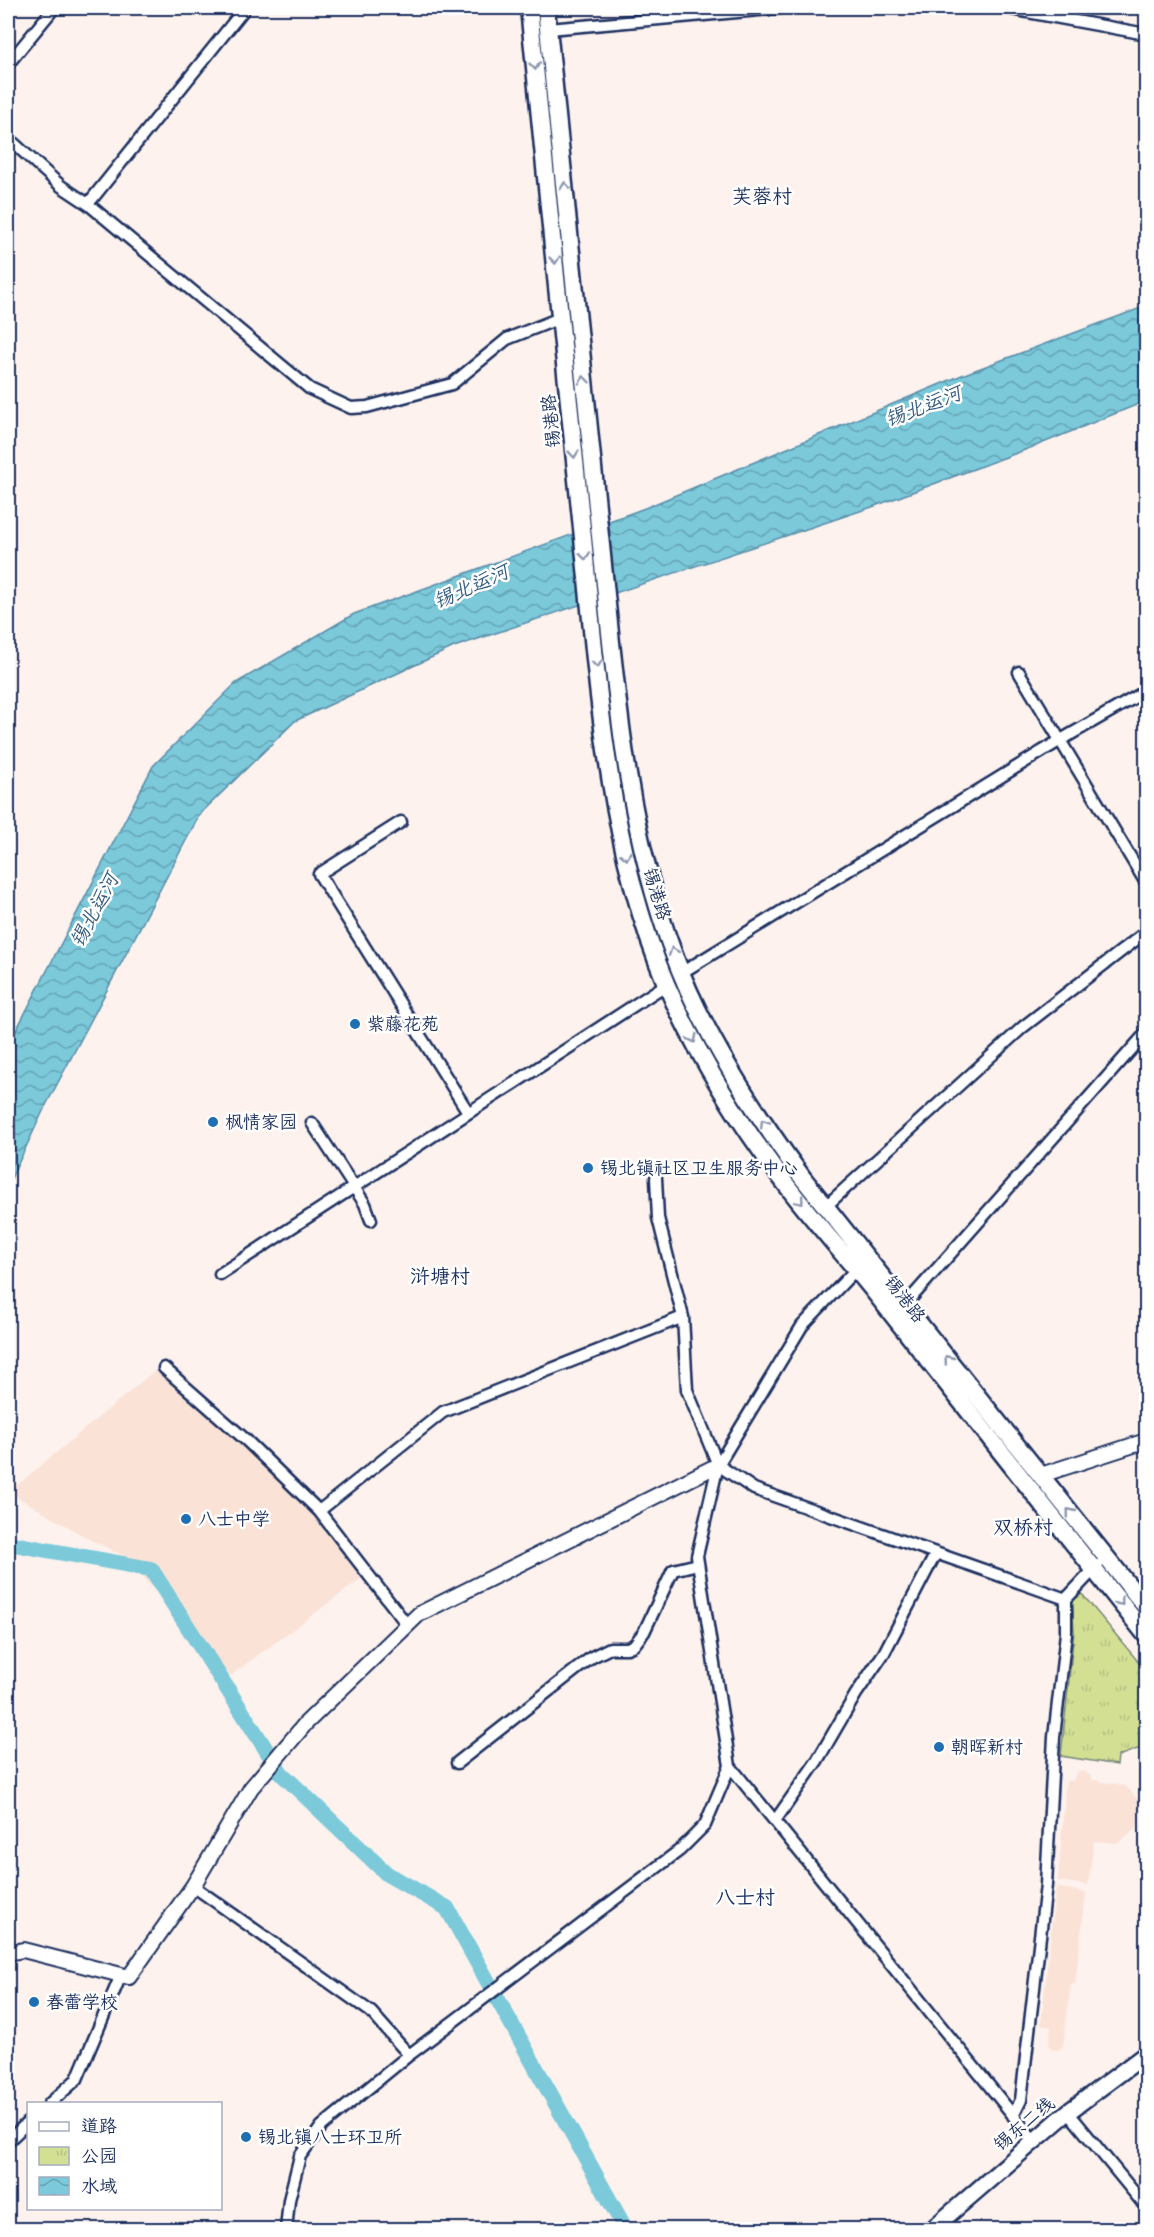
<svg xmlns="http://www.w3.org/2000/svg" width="1154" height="2237" font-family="'Shantell Sans','LXGW WenKai TC',sans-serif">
<defs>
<pattern id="park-tufts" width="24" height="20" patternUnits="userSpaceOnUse" patternTransform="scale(1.5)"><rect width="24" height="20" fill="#d3e094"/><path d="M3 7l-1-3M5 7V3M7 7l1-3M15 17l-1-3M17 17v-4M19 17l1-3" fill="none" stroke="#b5c082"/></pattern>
<pattern id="water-waves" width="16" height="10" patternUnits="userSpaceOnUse" patternTransform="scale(1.5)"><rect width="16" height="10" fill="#7bc9da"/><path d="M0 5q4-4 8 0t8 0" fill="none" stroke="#64a4b4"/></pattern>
</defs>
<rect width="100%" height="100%" fill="#fdf2ed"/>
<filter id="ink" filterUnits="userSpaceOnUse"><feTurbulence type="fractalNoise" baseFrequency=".0167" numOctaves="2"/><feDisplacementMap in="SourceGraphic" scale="12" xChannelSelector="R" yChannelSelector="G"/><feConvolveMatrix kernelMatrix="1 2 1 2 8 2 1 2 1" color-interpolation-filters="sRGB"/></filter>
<g filter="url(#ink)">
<path fill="#fae2d7" d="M158 1368 285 1479 325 1525 361 1579 230 1676 124 1556 87 1538 9 1492Z
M1083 1771 1090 1775 1093 1780 1126 1786 1139 1801 1137 1827 1118 1843 1094 1841 1088 1885 1058 1881 1066 1781H1073L1076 1773Z
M1056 1887 1086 1893 1075 1984H1071L1063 2046 1058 2050 1052 2049 1049 2046 1051 2027 1041 2025Z"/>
<path fill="url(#park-tufts)" stroke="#778879" stroke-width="1.5" d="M1082 1594 1146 1671V1746L1118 1756 1117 1765 1061 1756 1074 1631 1072 1601Z"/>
<path fill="url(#water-waves)" stroke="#558ba8" stroke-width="1.5" d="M1146 306V401L1038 445 872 507 454 647 295 721 200 814 44 1109 8 1185V1046L153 766 236 683 354 614 645 508 962 375Z"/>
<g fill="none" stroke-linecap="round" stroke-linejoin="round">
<path stroke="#7bc9da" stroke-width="16" d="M8 1543 151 1569 281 1773 387 1874 447 1908 626 2230"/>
<g stroke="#1b2f5e" stroke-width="15">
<path id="minor" d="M1006 8 1146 34
M549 29 781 8
M8 64 54 8
M8 138 61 186 88 204 310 389 351 408 367 407 452 384 507 339 560 318
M88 204 245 8
M1019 672 1146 883
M401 822 319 874 468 1112
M681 973 1059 741 1146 691
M312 1123 365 1204 371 1220
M656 1178 658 1218 683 1317 687 1390 718 1465 754 1489 1066 1599 1098 1565
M826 1206 1023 1027 1146 932
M860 1265 802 1326 718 1465 697 1556 730 1766 1034 2141
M220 1274 667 984
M905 1305 1146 1033
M164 1368 247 1441 319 1511 408 1626
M319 1511 443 1412 683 1317
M457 1763 592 1657 610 1648H627L634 1645 644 1632 673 1570 698 1564
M775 1821 817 1761 856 1694 884 1653 936 1553
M193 1886 371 2012 409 2055
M49 2104 77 2079 121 1975
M1068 2112 1146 2207
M1013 2116 1021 2100 1046 1885 1054 1737 1066 1633V1599
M8 2141 28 2122
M286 2230 289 2200 300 2156 322 2126 409 2055 680 1850 705 1825 730 1766"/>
</g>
<g stroke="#1b2f5e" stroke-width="18">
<path id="tertiary" d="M1041 1475 1146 1441
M8 1953 23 1950 129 1977 193 1886 251 1788 306 1723 419 1614 718 1465"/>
</g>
<g stroke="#1b2f5e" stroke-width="20">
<path id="secondary" d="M931 2230 1068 2112 1146 2054"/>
</g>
<g stroke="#1b2f5e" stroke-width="21">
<path id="primary" d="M529 8C547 184 564 362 583 538 599 694 608 862 676 1006 706 1069 743 1128 785 1183 814 1222 847 1257 877 1295 966 1408 1056 1522 1146 1635
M546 8C564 184 582 360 600 536 615 677 624 821 674 955 704 1035 752 1108 802 1177L1146 1607"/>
</g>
<use href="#minor" stroke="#fff" stroke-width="10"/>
<use href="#tertiary" stroke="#fff" stroke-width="14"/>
<use href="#secondary" stroke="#fff" stroke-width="15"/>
<use href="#primary" stroke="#fff" stroke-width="16"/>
</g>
<defs><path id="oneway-chevron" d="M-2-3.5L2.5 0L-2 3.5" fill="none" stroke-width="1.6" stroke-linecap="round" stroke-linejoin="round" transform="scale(1.5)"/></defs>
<g stroke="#8d97ae">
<use href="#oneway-chevron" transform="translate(535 66) rotate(84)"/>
<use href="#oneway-chevron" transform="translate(565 186) rotate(-96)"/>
<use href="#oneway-chevron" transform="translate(555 260) rotate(84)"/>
<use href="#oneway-chevron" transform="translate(584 380) rotate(-96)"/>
<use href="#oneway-chevron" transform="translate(574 454) rotate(84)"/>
<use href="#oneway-chevron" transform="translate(585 556) rotate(84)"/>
<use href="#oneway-chevron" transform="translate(597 664) rotate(83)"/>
<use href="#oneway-chevron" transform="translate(626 856) rotate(78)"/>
<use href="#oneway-chevron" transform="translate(673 951) rotate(-110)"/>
<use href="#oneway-chevron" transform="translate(693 1039) rotate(63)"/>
<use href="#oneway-chevron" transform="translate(764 1123) rotate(-123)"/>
<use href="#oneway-chevron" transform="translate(800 1201) rotate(50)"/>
<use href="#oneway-chevron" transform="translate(948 1359) rotate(-129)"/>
<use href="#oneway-chevron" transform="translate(1070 1512) rotate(-129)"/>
<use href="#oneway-chevron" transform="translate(1120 1602) rotate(51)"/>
</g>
</g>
<g fill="#1f6fb2" stroke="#fff" stroke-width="2">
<circle cx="355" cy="1024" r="6"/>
<circle cx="213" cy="1122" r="6"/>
<circle cx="588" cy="1168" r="6"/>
<circle cx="186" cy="1519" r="6"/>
<circle cx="939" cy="1747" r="6"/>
<circle cx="34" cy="2002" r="6"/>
<circle cx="246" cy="2137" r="6"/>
</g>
<g text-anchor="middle" stroke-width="5" stroke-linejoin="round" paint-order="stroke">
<g font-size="18" fill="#1b2f5e" stroke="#fff">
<text transform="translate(551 421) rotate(-96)" y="6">锡港路</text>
<text transform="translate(657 894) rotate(73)" y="6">锡港路</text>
<text transform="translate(905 1299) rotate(52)" y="6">锡港路</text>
<text transform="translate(1024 2124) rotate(-40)" y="6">锡东二线</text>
</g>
<g font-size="18" fill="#1b2f5e" stroke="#fff" text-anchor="start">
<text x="367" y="1030">紫藤花苑</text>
<text x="225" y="1128">枫情家园</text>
<text x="600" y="1174">锡北镇社区卫生服务中心</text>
<text x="198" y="1525">八士中学</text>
<text x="951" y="1753">朝晖新村</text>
<text x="46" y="2008">春蕾学校</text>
<text x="258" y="2143">锡北镇八士环卫所</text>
</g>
<g font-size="20" fill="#1b2f5e" stroke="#fff">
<text x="762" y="203">芙蓉村</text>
<text x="440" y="1283">浒塘村</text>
<text x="1023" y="1534">双桥村</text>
<text x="745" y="1904">八士村</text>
</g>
<g font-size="20" font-style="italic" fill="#385d83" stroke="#fff">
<text transform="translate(923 406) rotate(-21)" y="7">锡北运河</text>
<text transform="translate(471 586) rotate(-24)" y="7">锡北运河</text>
<text transform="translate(94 910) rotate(-62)" y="7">锡北运河</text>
</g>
</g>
<rect width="1154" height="2237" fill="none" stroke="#fff" stroke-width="30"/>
<rect x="15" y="15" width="1124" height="2207" fill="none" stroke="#1b2f5e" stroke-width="2" filter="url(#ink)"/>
<rect x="27" y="2102" width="195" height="108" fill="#ffffff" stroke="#a4acbf" stroke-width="1.5"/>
<rect x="39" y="2122" width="30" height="9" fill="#ffffff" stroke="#a4acbf" stroke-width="1.5"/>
<text x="81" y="2132" font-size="18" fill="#1b2f5e">道路</text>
<rect x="39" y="2147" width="30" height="18" fill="url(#park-tufts)" stroke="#a4acbf" stroke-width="1.5"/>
<text x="81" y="2162" font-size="18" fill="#1b2f5e">公园</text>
<rect x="39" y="2177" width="30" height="18" fill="url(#water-waves)" stroke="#a4acbf" stroke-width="1.5"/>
<text x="81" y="2192" font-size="18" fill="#1b2f5e">水域</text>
</svg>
